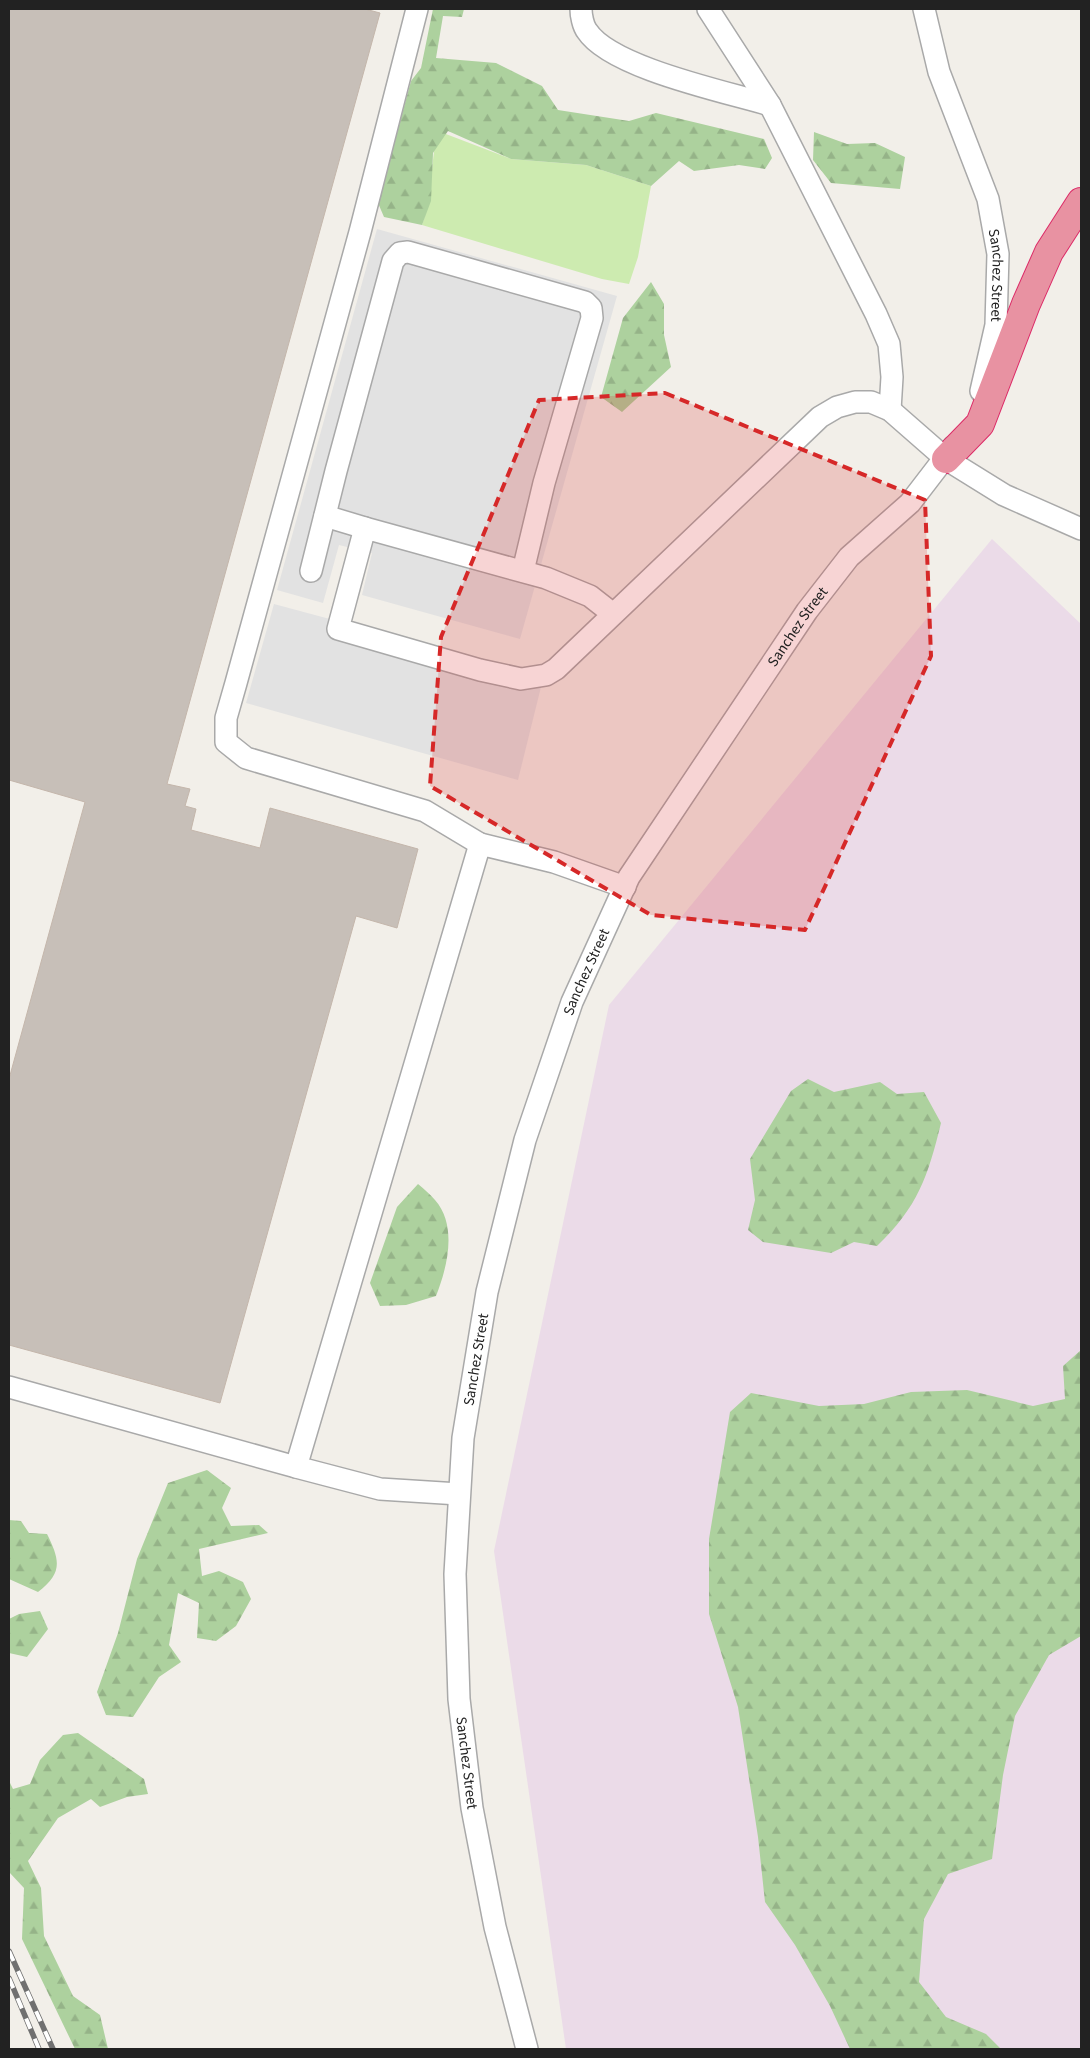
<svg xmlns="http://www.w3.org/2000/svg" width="1090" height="2058" font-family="'Source Sans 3',sans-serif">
<defs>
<pattern id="forest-firs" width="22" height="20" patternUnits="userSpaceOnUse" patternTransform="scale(1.25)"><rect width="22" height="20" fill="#add19e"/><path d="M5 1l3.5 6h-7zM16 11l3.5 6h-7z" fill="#95b388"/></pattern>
</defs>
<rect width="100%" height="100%" fill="#f2efe9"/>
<path fill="#ebdbe8" d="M992 539 1081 624V2049H566L494 1551 609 1005Z"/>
<path fill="#cdebb0" d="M438 131 511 159 586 165 651 186 638 257 629 284 602 279 422 225C433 196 430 162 438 131Z"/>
<path fill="url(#forest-firs)" d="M433 9H464L462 17 443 16 436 58 496 63 542 86 558 110 629 121 656 113 764 139 772 158 765 169 739 165 694 171 679 161 651 186 586 165 511 159 448 131 433 153 431 201 422 225 384 217 378 203 411 81 421 68Z
M814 132 847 144 875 143 905 157 900 189 831 183 813 160Z
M651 282 664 304V335L671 367 622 412 601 397 623 318Z
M808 1079 834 1092 880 1082 897 1094 924 1092 941 1123C928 1176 918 1207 877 1246L854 1242 831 1253 763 1242 748 1230 755 1200 750 1159 791 1091Z
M418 1184C424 1189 430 1194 435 1200 458 1226 447 1268 436 1296L406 1305 380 1306 370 1283 397 1207Z
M1081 1350V1636L1049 1655 1015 1716 1003 1775 992 1859 948 1874 924 1919 919 1982 946 2017 986 2034 1001 2049H850L830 2006 795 1945 765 1902 758 1837 738 1707 709 1614V1539L730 1412 751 1393 819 1406 864 1404 911 1392 967 1390 1033 1406 1065 1399 1063 1366Z
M207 1470 231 1488 222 1508 231 1526 259 1525 268 1533 199 1549 202 1576 219 1571 243 1582 251 1599 236 1626 216 1641 197 1638 199 1603 178 1593 169 1645 181 1662 159 1677 133 1717 106 1715 97 1692 118 1633 137 1559 168 1483Z
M9 1520 21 1521 29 1533 47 1534C60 1560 63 1573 38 1592L9 1579Z
M40 1611 48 1629 27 1657 9 1653V1619L19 1614Z
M78 1733 144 1779 148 1794 127 1797 100 1807 91 1799 58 1818 28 1861 41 1888 44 1936 73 1996 100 2015 108 2049H75L22 1939 24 1888 9 1872V1781L13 1789 30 1784 40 1760 63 1735Z"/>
<path fill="#e2e2e2" d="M377 229 617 296 520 639 362 595 372 553 339 545 323 603 277 590Z
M274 604 527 672 541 687 518 780 246 703Z"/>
<path fill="#c7bfb8" stroke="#c4b6ab" d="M9 9H365L380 13 167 784 190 789 185 806 196 809 191 830 260 848 270 808 418 849 397 928 356 916 220 1403 9 1345V1079L85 802 9 780Z"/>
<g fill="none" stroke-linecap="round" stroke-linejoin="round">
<g stroke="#a9a9a9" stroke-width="24">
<g id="minor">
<path d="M417 9 360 232 236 683 226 718V742L246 758 425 811 480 844"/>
<path d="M581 9C581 15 583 26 587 31 611 68 727 92 770 105"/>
<path d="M708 9 770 105 876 314 889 344 892 377 890 410"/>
<path id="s1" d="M924 9 939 72 988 199 998 254 996 325 981 391"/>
<path d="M325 516 365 528"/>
<path d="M311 571 336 471 393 261 400 253 408 252 585 302 591 308 592 318 544 483 523 571"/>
<path d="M613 614 590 596 546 578 365 528 338 629 480 670 521 679 546 675 556 669 820 417 837 407 855 402H871L890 410 946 459 1004 495 1081 529"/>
<path d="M9 1387 296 1467"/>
<path d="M459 1494 380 1489 296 1467 480 844 554 862 625 887"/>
<path id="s2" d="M527 2049 495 1927 472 1808 459 1699 455 1574 463 1438 487 1292 525 1140 572 1002 629 877 807 611 849 557 910 503 953 447"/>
</g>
</g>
<g stroke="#dc2a67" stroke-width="30">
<path id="highway" d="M946 459 980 424 1026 304 1049 252 1081 202"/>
</g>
<use href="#minor" stroke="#fff" stroke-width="21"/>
<use href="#highway" stroke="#e892a2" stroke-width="28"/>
<g stroke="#707070" stroke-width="5.5">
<path id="rail" d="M9 1951 53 2049
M9 1978 39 2049"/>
</g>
<use href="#rail" stroke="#fff" stroke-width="4" stroke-dasharray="11" stroke-linecap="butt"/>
</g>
<path fill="#d62828" fill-opacity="0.2" stroke="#d62828" stroke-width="4" stroke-dasharray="10 6" stroke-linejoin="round" d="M665 393 925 500 931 656 805 930 651 915 430 786 441 637 539 400Z"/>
<g text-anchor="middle" stroke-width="4" stroke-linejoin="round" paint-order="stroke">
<g font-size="15" fill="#222" stroke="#fff">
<text dy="5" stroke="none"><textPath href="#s1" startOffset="278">Sanchez Street</textPath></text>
<text dy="5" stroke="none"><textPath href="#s2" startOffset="1508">Sanchez Street</textPath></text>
<text dy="5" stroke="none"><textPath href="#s2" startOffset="1102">Sanchez Street</textPath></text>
<text dy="5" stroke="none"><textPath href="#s2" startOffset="698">Sanchez Street</textPath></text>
<text transform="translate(467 1763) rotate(83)" y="5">Sanchez Street</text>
</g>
</g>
<rect width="1090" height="2058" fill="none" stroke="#222222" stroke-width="20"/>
</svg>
